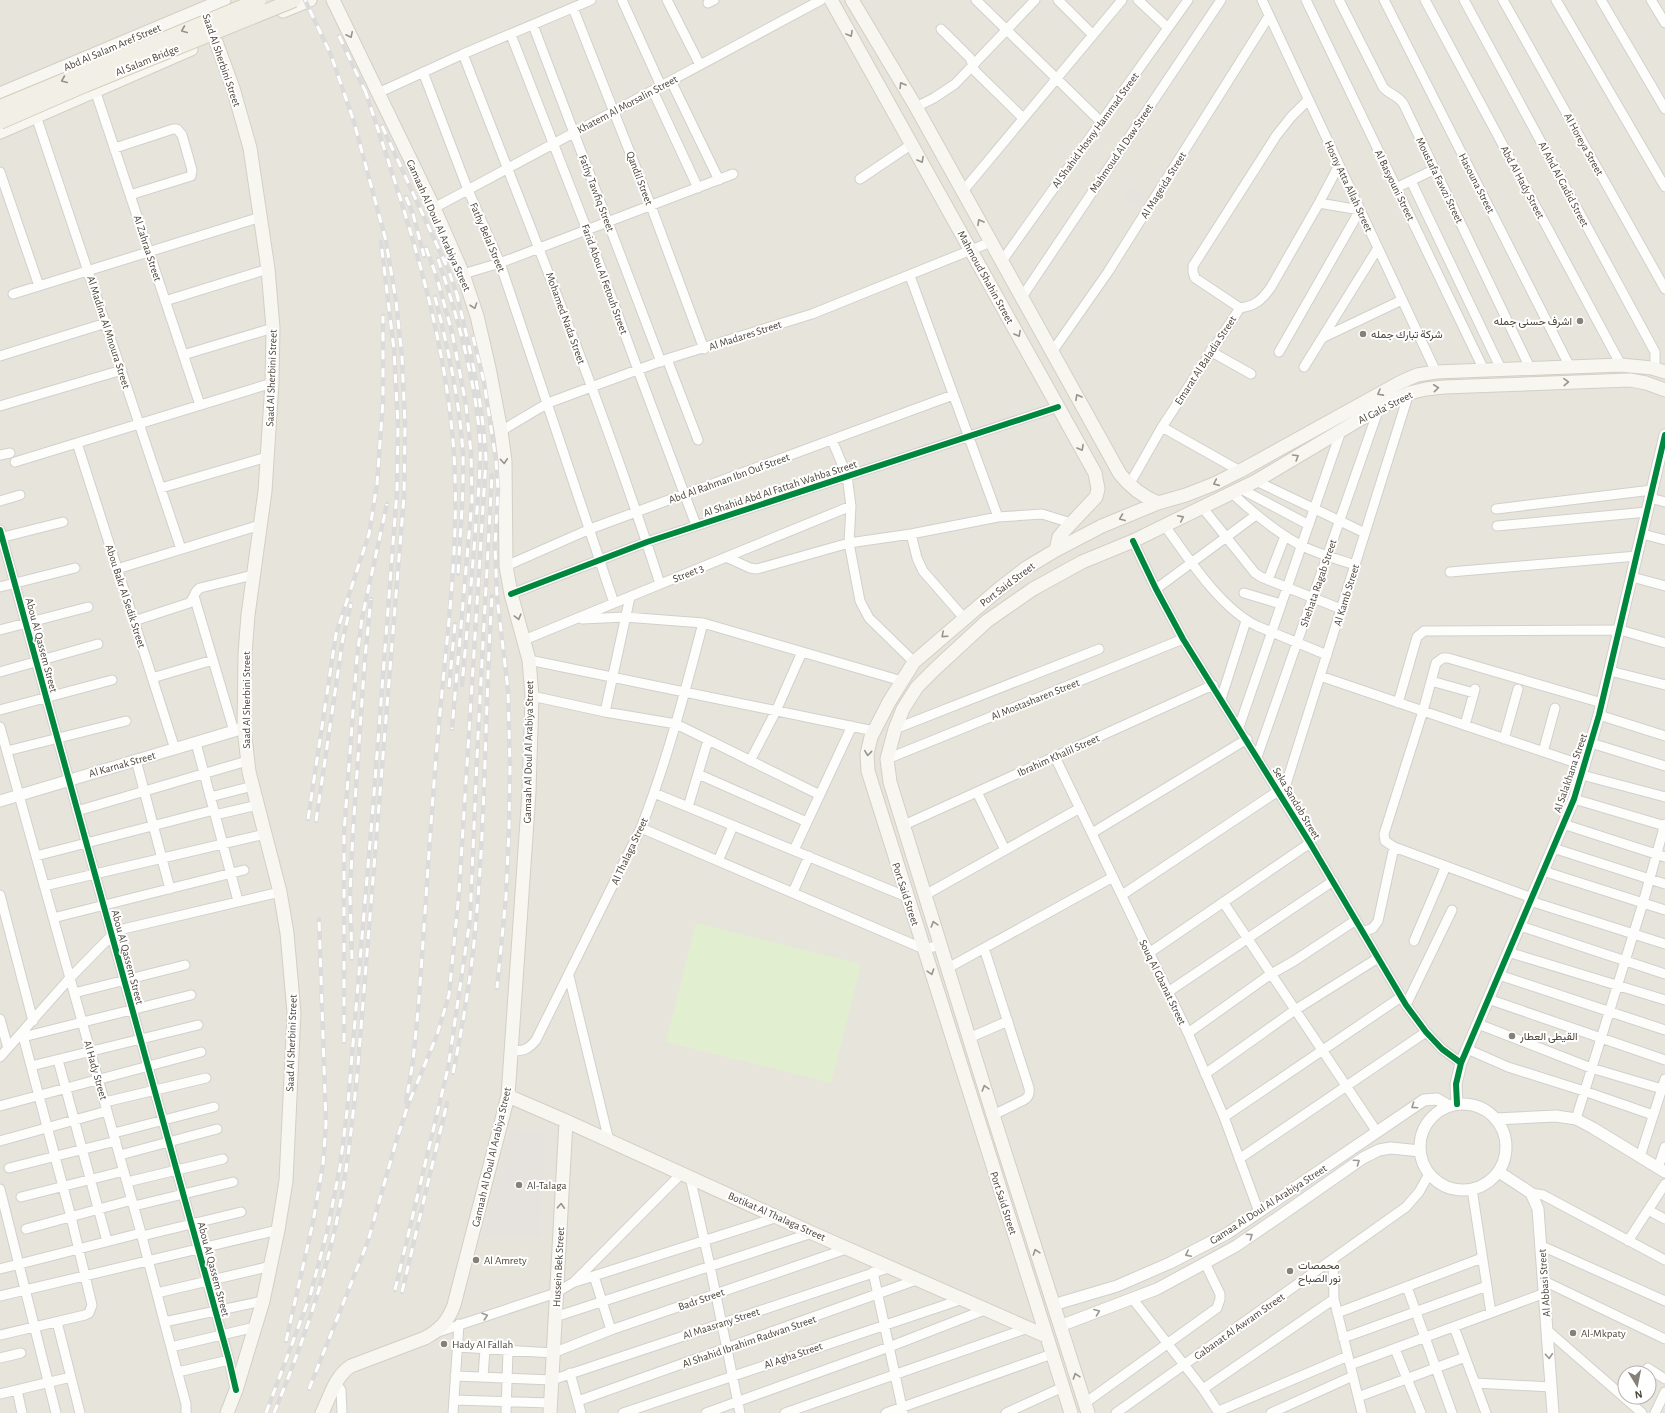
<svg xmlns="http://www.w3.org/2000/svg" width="1665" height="1413" font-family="'Alegreya Sans',Vazirmatn,sans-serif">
<rect width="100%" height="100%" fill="#f4f2ee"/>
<path fill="#e7e4dc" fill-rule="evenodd" d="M0 0H1665V1413H0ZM1625 1373H1649V1397H1625Z"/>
<path fill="#e1eecf" d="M696 923 861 964 831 1083 666 1042Z"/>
<path fill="#e6e3df" d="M1131 186 1149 197 1141 210 1122 199Z
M510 1129 545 1134 541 1237 483 1236Z"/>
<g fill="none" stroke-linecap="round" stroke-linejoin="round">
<g stroke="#d2d0cb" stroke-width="11">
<path id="minor" d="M622 0 661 86
M667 0 700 65
M976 0 1101 122
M1058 0 1093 35
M1138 0 1168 28
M1262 0 1436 372
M1306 0 1484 370
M1339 0 1383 87C1389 95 1399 95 1404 105L1530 368
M1384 0 1570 367
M1425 0 1621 365
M1464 0 1655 352V363L1652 368
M1503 0 1665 289
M1556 0 1665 187
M1601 0 1665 109
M1651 0 1665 23
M708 3 714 0
M573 8 651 206 704 349
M533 25 661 362
M941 29 970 58 975 71 1023 118
M511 35 587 230 638 370 696 525
M463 54C531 230 603 405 660 584
M423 72 468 190 500 263 614 603
M671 81 719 180
M95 90 200 405
M653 91 698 188
M378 93 463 54 591 0
M916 107 934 98 955 84 1035 0
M36 116 181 549
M115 148 173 129H177L182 135 192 170 191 176 130 195
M0 172 39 286
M860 179 912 144
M1411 181 1501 369
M1396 188 1435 169
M963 191 1122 0
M434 208 821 0
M1002 261 1188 0
M463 274 500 263 733 174
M910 276 998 517
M13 294 261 217
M1022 297 1221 0
M165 301 268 269
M1240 308 1195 278 1193 272V266L1276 136 1291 117 1308 100
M1322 338 1402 300
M1210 351 1251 374
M1052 352 1108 272 1269 16
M1279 352 1360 210 1319 203
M183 355 273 328
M0 356 106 323
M667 359 698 440
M1304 367 1378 248
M0 406 122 370
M1162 427 1240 471
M501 431 548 403 667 359 812 314 991 242
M832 440 847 476 851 506 849 543 860 601 869 618 914 662
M77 443 175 749
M0 455 10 453
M15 462 272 383
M1256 481 1365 533
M1129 485 1162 427 1240 308C1255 306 1262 300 1271 287L1319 203 1339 165
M161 488 267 457
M1241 489 1309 525
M1232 493C1253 513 1275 531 1300 545 1318 554 1337 559 1355 565
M1650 498 1665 502
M0 501 20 495
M1202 507 1255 573 1261 577 1341 609
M1496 509 1652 490
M1165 526C1188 558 1221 609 1257 626L1327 655
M1497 526 1647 512
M0 530 229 1360 235 1389
M911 534 917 558 923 571 964 618
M1642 534 1665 540
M0 538 63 522
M1133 541 1156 589 1183 639 1310 843 1406 1005 1426 1032 1442 1049 1461 1063
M726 557 750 568 757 569 849 543 911 534 998 517 1042 514 1071 523
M506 566 590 529 953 395
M117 569 260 525
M1450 572 1637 556
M1632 577 1665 586
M1268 580 1285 536
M0 587 75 568
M1156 589 1256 515
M1244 593 1281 604
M511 594 647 542 1058 407
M194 596 234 731
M582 619 625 617 703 623 902 681
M134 621 189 603C195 599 193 592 200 588L253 575
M0 630 88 607
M524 640 851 506
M529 660 874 731
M1610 671 1665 685
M0 672 98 644
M1320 676 1585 766
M152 678 213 660
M1431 681 1474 693
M532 696 605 712 676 724 820 795
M1221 699 1246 621
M1398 703 1417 637 1424 631 1620 630 1665 643
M0 710 112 680
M605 712 630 597
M1599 715 1665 736
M1465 725 1475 689
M0 727 141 1233 179 1378 186 1404V1413
M1239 727 1341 431
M895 729 1099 649
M1504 739 1518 689
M196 743 238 901
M1591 743 1665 766
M7 751 126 721
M1543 752 1555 708
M1055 757 1188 1033 1224 1117 1259 1212
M1257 757 1379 408
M887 759 1183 639
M136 760 170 889
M750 761 776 711 802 652
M698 774 807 822
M1582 775 1665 797
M977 792 1005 850
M654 793 907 897
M210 797 253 786
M1282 797 1409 393
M1574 799 1665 826
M688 807 708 740
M77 811 247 761
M215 815 258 805
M1563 824 1665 857
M904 825 1213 685
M641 828 924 949 941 945
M1092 833 1247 739
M1553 848 1665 884
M794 850 852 726
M36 856 214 810
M718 861 733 826
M1543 871 1665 910
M44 886 265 834
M793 892 809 856
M0 895 33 1021
M925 895 1080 808
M1122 895 1278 791
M1532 898 1394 847 1385 841 1384 834 1423 711 1436 663 1443 658H1448L1602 703
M1530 901 1665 944
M1223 902 1377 1132
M53 918 244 870
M1520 926 1665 974
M1363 932 1373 928 1378 921 1394 847
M1414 941 1446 866
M984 948 1029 1088C1030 1094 1029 1097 1024 1100L993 1115
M1508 952 1665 1000
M1149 953 1310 843
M948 968 1113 877
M1499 975 1665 1030
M569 976 609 1141
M1168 992 1333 881
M74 993 185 965
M1488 999 1665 1060
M1406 1005 1452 910
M0 1019 8 1048
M1478 1024 1591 1068 1662 1089
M1188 1033 1271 974 1294 961 1356 920
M23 1037 191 995
M969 1038 1008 1021
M1467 1049 1508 1067 1584 1091 1653 1115
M511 1051C523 1051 528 1050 536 1040L641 828C667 761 685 692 703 623
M0 1057 69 979 112 935 119 930 280 892
M58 1060 107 1241
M31 1066 198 1025
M1205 1074 1295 1010 1378 958
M105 1102 206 1078
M0 1106 201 1052
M1224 1117 1401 997
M1576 1119 1643 903 1665 824
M114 1133 214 1107
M0 1141 107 1111
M120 1155 217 1129
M1640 1157 1665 1079
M1239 1159 1426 1032
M9 1168 116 1141
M1658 1168 1665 1147
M690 1177 710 1266 740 1413
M127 1182 223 1159
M0 1189 56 1413
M1472 1189 1491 1313
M1531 1193 1543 1195 1665 1260
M21 1197 124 1171
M134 1206 233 1182
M1648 1210 1665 1219
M26 1229 132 1200
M142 1236 241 1212
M1628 1241 1665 1184
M1542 1246 1665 1301
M1333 1260 1334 1299 1362 1413
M0 1269 141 1233
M873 1272 903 1412
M594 1276 611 1330
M1544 1281 1665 1339
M575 1282 778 1217
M1407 1287 1452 1413
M157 1293 271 1266
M0 1296 278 1230
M1132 1298 1203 1389 1219 1413
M1337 1313 1482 1258
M555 1317 812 1233
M57 1322 80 1413
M164 1322 263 1301
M1454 1327 1486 1413
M1548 1331 1642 1413
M438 1332 556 1293 574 1282 682 1173
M0 1335 85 1315 89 1313 92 1305 71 1217 22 1032
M1343 1338 1487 1286
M171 1347 255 1327
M457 1347 553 1353 611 1330 849 1248
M1395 1349 1421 1413
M0 1358 21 1353
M1350 1365 1545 1293
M1648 1368 1665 1379
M178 1372 229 1360
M570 1373 581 1413
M455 1376 552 1380 891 1267
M483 1377 485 1349
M336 1383 341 1390 342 1413
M1475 1383 1551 1387
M1203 1389 1334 1299
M17 1390 22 1413
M0 1394 71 1377
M1358 1397 1465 1357
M454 1400 551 1403
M578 1401 919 1279
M1085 1403 1217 1308 1220 1299V1294L1205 1263
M1219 1411 1348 1356
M453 1413 459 1324
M506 1413 508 1350
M623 1413 963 1299
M706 1413 889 1347 987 1309
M785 1413 1028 1328
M886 1413 1052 1354
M1006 1413 1063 1387
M1116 1413 1406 1207 1419 1192 1429 1174
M1271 1413 1353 1376
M1655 1413 1665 1392"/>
</g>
<g stroke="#d2d0cb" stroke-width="13">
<path id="tertiary" d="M0 801 244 728
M1457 1104 1456 1084 1461 1063 1574 799 1599 715 1665 435
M1420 1147a43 43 0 1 1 86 0a43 43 0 1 1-86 0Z
M1496 1119 1556 1116 1576 1119 1593 1128 1665 1172
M1499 1172 1531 1193 1538 1209 1553 1413
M1053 1305 1117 1286 1170 1263 1228 1233 1424 1100 1437 1099 1449 1106
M1060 1326 1157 1289 1205 1263 1236 1246 1280 1216 1363 1158 1379 1150 1391 1148 1420 1151"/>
</g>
<g stroke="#d3cfc5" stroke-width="15">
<path id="secondary" d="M831 0 1095 473 1098 489 1096 497 1063 532 1059 537 1056 550
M852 0 916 107 1120 474C1131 488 1142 496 1158 503
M204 9 233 88 250 148 268 269 273 328 272 383 265 491 248 615 245 654 244 728 249 772 280 892 287 933 294 1013 286 1181 278 1230 263 1301 236 1390 227 1413
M283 11 310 0
M0 94 224 0
M0 132 191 49
M508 1096 566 1121 812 1233 1046 1336
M322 1413C330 1397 335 1376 351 1366L425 1338C440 1330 448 1321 454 1305L508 1096 529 792 532 696 529 660 511 594 506 566 505 461 501 431 489 368 477 316 463 274 434 208 333 0
M550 1413 566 1121
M1071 1413 868 771 867 754 871 737 889 702 914 662 999 589 1026 568 1056 550 1102 526 1158 503 1186 495 1214 484 1240 471 1401 382 1417 375 1436 372 1621 365 1652 368 1665 372
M1088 1413 993 1115 890 782 887 759 895 729 903 709 917 687 935 669 987 621 1033 589 1082 562 1133 541 1256 481 1379 408 1409 393 1426 389 1444 387 1630 380 1646 383 1665 390"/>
</g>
<use href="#minor" stroke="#fdfdfc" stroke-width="9"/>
<use href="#tertiary" stroke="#fdfdfc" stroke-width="11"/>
<use href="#secondary" stroke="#f7f6f1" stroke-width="13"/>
<g stroke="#dbdbda" stroke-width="4.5">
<path id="rail" d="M339 36 367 95
M365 90C401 200 438 305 451 421 462 514 450 609 441 702 431 804 426 908 418 1011L413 1061 406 1102
M382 126 448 269 459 300
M406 197 413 214 424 256
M426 248 436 275 452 332 466 405 471 453 472 500 452 729
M438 259C457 314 476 383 480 441 481 468 478 496 476 523 472 577 467 631 462 685
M435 297C448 348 460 402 463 455 464 494 460 535 458 574
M473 337 484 382 496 461 498 489 495 546 497 597 508 690 510 764 509 828 506 897 497 988
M449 687 455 624
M308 819 336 634 369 534 377 484 383 401V316
M316 821 343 638 351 604
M352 959 350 896 353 831 365 657 371 599
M344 1042V833L357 657 362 618 387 504
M453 1073C463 1024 472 972 476 921 486 813 485 704 492 596
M395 1290 448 1068 470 919 478 736 492 475
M402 1292 447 1103
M286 1341 313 1222 323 1164 326 1124 319 919
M309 1389 368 1241 396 1142 408 1105 437 1035 449 995 459 893 486 459C483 403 470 349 457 295
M266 1413 310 1296 327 1232 340 1167 348 1103 373 807 397 491 398 425 394 350 381 242
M274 1413C301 1348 325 1280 339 1210 348 1166 352 1122 357 1077L404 496 405 424 402 357 396 301 386 241 354 122 331 55 305 0"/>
</g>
<use href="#rail" stroke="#fff" stroke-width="3" stroke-dasharray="9" stroke-linecap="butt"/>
<g stroke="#d6cebb" stroke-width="16" stroke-linecap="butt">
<path id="primary-bridge" d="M0 107 259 0
M0 122 85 85 294 0"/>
</g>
<use href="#primary-bridge" stroke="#f2efe6" stroke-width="14"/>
<g stroke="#fff" stroke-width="8">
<path id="cycleway" d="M0 530 229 1360 236 1390
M1133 541 1156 589 1183 639 1310 843 1406 1005 1426 1032 1442 1049 1461 1063
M511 594 647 542 1058 407
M1457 1104 1456 1084 1461 1063 1574 799 1599 715 1665 435"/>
</g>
<use href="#cycleway" stroke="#00873e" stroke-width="6"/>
</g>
<defs><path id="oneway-chevron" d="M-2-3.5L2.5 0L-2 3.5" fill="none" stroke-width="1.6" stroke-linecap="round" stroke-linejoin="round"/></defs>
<g stroke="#969187">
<use href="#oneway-chevron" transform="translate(184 30) rotate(157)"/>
<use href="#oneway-chevron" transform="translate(64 80) rotate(157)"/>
</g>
<g stroke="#98948c">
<use href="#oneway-chevron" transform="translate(850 34) rotate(61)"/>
<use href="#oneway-chevron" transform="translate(350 35) rotate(64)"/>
<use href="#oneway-chevron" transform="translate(902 85) rotate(-121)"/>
<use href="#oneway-chevron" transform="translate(921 160) rotate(61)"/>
<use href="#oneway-chevron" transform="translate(980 222) rotate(-119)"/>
<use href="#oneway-chevron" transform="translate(474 306) rotate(71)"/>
<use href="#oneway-chevron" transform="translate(1018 334) rotate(61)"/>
<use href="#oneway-chevron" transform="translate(1566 382) rotate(-2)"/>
<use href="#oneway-chevron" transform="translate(1436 388) rotate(-6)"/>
<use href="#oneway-chevron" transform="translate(1380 393) rotate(151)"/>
<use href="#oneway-chevron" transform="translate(1078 397) rotate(-119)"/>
<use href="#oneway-chevron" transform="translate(1081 448) rotate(61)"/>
<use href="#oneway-chevron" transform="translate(1296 457) rotate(-31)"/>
<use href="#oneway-chevron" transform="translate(504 461) rotate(86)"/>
<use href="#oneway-chevron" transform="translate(1216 483) rotate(156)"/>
<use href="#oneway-chevron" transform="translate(1122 518) rotate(158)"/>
<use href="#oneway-chevron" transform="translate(1181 518) rotate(-26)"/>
<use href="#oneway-chevron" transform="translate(518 617) rotate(75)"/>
<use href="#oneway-chevron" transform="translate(944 635) rotate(138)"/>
<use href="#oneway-chevron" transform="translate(868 753) rotate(96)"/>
<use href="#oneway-chevron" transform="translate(934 924) rotate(-107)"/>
<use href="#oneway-chevron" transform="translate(931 972) rotate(72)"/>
<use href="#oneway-chevron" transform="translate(985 1088) rotate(-107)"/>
<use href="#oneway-chevron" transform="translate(561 1206) rotate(-87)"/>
<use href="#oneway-chevron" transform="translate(1036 1252) rotate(-108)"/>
<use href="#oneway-chevron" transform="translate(1076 1376) rotate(-108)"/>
</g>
<g stroke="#9b9791">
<use href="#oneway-chevron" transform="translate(1414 1106) rotate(146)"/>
<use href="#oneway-chevron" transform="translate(1357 1162) rotate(-35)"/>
<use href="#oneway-chevron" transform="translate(1250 1236) rotate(-34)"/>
<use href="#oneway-chevron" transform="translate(1188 1254) rotate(153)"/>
<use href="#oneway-chevron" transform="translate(1097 1312) rotate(-21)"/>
<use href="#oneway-chevron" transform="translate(485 1316) rotate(-18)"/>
<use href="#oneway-chevron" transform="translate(1549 1356) rotate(86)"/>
</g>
<g fill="#868178" stroke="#fff" stroke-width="1.5">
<circle cx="1580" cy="321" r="4"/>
<circle cx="1363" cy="334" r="4"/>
<circle cx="1512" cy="1036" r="4"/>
<circle cx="519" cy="1185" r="4"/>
<circle cx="476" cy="1260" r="4"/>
<circle cx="1290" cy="1271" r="4"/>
<circle cx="1573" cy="1333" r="4"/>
<circle cx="444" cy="1344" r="4"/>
</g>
<g text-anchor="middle" stroke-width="4" stroke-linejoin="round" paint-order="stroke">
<g font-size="11" fill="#4b4439" stroke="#fff">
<text transform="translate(112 47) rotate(-23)" y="4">Abd Al Salam Aref Street</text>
<text transform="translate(147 60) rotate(-22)" y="4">Al Salam Bridge</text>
<text transform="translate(222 60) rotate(71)" y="4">Saad Al Sherbini Street</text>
<text transform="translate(627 104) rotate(-28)" y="4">Khatem Al Morsalin Street</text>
<text transform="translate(1095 130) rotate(-54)" y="4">Al Shahid Hosny Hammad Street</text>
<text transform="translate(1584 144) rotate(61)" y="4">Al Horeya Street</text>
<text transform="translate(1121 148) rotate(-56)" y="4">Mahmoud Al Daw Street</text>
<text transform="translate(640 178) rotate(69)" y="4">Qandil Street</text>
<text transform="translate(1440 180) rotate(64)" y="4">Moustafa Fawzi Street</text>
<text transform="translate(1523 182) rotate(62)" y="4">Abd Al Hady Street</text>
<text transform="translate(1477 183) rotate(63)" y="4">Hasouna Street</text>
<text transform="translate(1564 184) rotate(62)" y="4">Al Ahd Al Gadid Street</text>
<text transform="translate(1163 185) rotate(-58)" y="4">Al Mageida Street</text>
<text transform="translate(1395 185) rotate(64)" y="4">Al Basyouni Street</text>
<text transform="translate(1349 186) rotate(65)" y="4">Hosny Atta Allah Street</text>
<text transform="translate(597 193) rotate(69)" y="4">Fathy Tawfiq Street</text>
<text transform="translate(439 225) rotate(66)" y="4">Gamaah Al Doul Al Arabiya Street</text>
<text transform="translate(488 237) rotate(67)" y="4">Fathy Belal Street</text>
<text transform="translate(148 248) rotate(72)" y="4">Al Zahraa Street</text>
<text transform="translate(986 277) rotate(61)" y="4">Mahmoud Shahin Street</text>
<text transform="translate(605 279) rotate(70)" y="4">Farid Abou Al Fetouh Street</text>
<text transform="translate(566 318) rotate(70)" y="4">Mohamed Nada Street</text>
<text transform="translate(109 332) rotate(72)" y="4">Al Madina Al Mnoura Street</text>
<text transform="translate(745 335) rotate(-18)" y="4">Al Madares Street</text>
<text transform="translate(1205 360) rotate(-57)" y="4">Emarat Al Baladia Street</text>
<text transform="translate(271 378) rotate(-88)" y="4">Saad Al Sherbini Street</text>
<text transform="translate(1385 407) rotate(-27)" y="4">Al Gala' Street</text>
<text transform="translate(729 478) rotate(-20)" y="4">Abd Al Rahman Ibn Ouf Street</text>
<text transform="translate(780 488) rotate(-18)" y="4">Al Shahid Abd Al Fattah Wahba Street</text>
<text transform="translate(688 573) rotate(-22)" y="4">Street 3</text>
<text transform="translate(1318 583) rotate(-71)" y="4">Shehata Ragab Street</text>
<text transform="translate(1007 584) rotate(-37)" y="4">Port Said Street</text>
<text transform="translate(1346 595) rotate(-73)" y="4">Al Kamb Street</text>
<text transform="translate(126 596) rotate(72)" y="4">Abou Bakr Al Sedik Street</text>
<text transform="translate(42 645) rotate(75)" y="4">Abou Al Qassem Street</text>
<text transform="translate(1035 699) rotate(-22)" y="4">Al Mostasharen Street</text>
<text transform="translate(246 700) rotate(-90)" y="4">Saad Al Sherbini Street</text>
<text transform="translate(528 752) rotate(-89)" y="4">Gamaah Al Doul Al Arabiya Street</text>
<text transform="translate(1058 755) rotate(-24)" y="4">Ibrahim Khalil Street</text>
<text transform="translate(122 764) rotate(-16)" y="4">Al Karnak Street</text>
<text transform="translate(1570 773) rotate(-71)" y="4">Al Salakhana Street</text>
<text transform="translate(1297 803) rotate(59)" y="4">Seka Sandob Street</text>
<text transform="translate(629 851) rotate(-65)" y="4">Al Thalaga Street</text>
<text transform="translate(906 894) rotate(72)" y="4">Port Said Street</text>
<text transform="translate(128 957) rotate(75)" y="4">Abou Al Qassem Street</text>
<text transform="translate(1163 982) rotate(64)" y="4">Souq Al Gbanat Street</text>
<text transform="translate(291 1043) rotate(-88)" y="4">Saad Al Sherbini Street</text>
<text transform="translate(96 1070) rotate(74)" y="4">Al Hady Street</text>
<text transform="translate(491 1157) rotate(-77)" y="4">Gamaah Al Doul Al Arabiya Street</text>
<text transform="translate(1004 1203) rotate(72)" y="4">Port Said Street</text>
<text transform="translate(1268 1204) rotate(-33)" y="4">Gamaa Al Doul Al Arabiya Street</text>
<text transform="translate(777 1216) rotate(24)" y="4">Botikat Al Thalaga Street</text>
<text transform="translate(558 1267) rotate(-87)" y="4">Hussein Bek Street</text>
<text transform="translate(214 1269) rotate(75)" y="4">Abou Al Qassem Street</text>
<text transform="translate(1544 1283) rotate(-94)" y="4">Al Abbasi Street</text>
<text transform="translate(701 1299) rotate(-19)" y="4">Badr Street</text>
<text transform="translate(721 1323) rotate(-18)" y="4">Al Maasrany Street</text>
<text transform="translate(1239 1326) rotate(-35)" y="4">Gabanat Al Awram Street</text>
<text transform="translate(749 1341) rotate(-19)" y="4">Al Shahid Ibrahim Radwan Street</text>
<text transform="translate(793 1355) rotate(-19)" y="4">Al Agha Street</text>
</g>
<g font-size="11" fill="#4b4439" stroke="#fff" text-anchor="start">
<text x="1572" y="325" text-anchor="end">اشرف حسنى جمله</text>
<text x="1371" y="338">شركة تبارك جمله</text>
<text x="1520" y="1040">القيطى العطار</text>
<text x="527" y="1189">Al-Talaga</text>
<text x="484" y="1264">Al Amrety</text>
<text x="1298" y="1269">محمصات<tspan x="1298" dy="13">نور الصباح</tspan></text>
<text x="1581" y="1337">Al-Mkpaty</text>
<text x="452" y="1348">Hady Al Fallah</text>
</g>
</g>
<g transform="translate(1637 1385) rotate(170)"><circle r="19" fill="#ffffff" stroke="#b7b4b0"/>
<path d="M0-3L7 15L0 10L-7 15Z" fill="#868178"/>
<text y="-6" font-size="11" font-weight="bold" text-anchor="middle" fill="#4b4439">N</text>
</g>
</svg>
